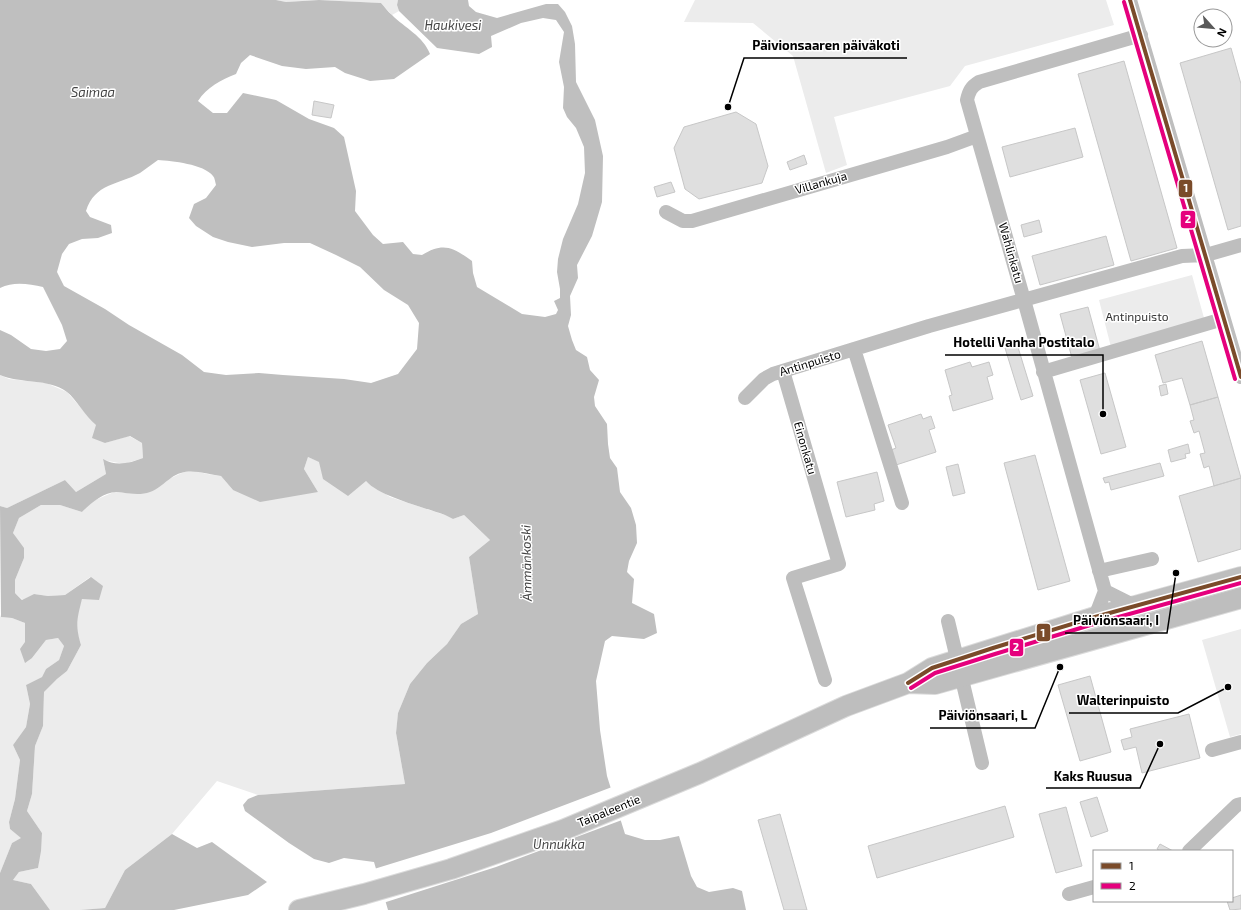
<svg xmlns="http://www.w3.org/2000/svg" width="1241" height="910" font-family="'Exo 2',sans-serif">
<rect width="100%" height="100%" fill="#fff"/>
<path fill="#ececec" d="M276 0H398L397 5 399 11 392 15 381 3 319 0 286 2Z
M695 0H1106L1114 25 965 66 950 86 834 117 847 165 826 173 793 56 753 23 684 22Z
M1192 275 1206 325 1112 351 1099 300Z
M0 375 9 379 46 383 67 392 96 425 105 443 129 436 142 443 143 458 124 464 103 460 106 474 76 492 65 480 7 508 0 506Z
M308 457 366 481 390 497 445 515 453 519 464 515 490 540 469 557 478 614 461 624 447 644 427 663 410 684 398 713 396 733 405 784 258 795 217 781 172 834 125 870 105 908 80 910H50L31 884 13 880 19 872 38 868 42 833 27 811 32 794 35 746 43 726 44 692 57 679 67 671 81 645C80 641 78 637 77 633 74 615 84 594 90 577L65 595 48 596 34 594 23 600 15 593V580L24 558 13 533 19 518 41 505H60L82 512 93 501 114 492 136 494 184 472 195 471 207 474 221 476 233 490 318 492 304 469Z
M0 615 1 617 12 618 25 623V642L32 658 46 640 58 638 64 646 59 660 46 669 42 677 26 685 30 704 26 727 13 745 20 760 15 799 9 822 10 829 22 838 12 843 0 873Z
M1241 629V734L1230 737 1202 640Z"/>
<path fill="#bfbfbf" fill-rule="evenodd" d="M0 0H276L286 2 319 0 381 3C385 7 388 12 392 15 405 28 423 36 430 54L394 79 370 81 345 73 335 67 306 69 282 66 250 55 241 63 236 74C221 80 207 87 198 101L213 113H227L243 93 276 100 309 119 334 128 344 137 356 191 355 211 373 235 383 244 403 242 413 254 422 255C443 242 453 247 472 261L473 273 477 287 522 314 545 317 556 314 558 310 554 301 560 298V289L557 272 558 259 563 239 578 204 585 173 584 147 576 128 567 117 563 108 564 87 559 62 564 32 556 20 543 18 521 23 491 36 492 47 479 54 437 48 399 11 397 5 398 0H468L469 6 476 12 497 18 546 4H558L565 12 572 26 575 44 576 82 595 120 603 156 602 202 592 236 577 265 578 278 570 296 571 315 568 326 572 340 576 350 587 357 590 370 599 380 594 397 595 406 607 424 608 444 610 458 617 468 620 492 631 508 636 525 637 543 629 561 627 572 634 579 632 603 654 614 657 633 644 639 612 636 605 641 596 681 600 730 607 776 625 834 645 840H660L679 836 691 876 697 887 709 892 733 888 742 891 746 910H388L374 862 344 858 329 863 314 859 289 843 245 811 243 805 248 799 258 795 405 784 396 733 398 713 410 684 427 663 447 644 461 624 478 614 469 557 490 540 464 515 453 519 445 515C424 507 380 497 366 481L348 496 323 479 319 462 308 457 304 469 318 492 260 502 233 490 221 476C204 474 187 466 171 478 165 482 157 490 150 492 139 496 128 493 116 492 104 492 90 504 82 512L60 505H41L19 518 13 533 24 548V558L15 580V593L22 600 34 594 48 596 65 595 91 577 103 586 99 600 82 599C77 619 75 625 81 645L67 671 57 679 44 692 43 726 35 746 32 794 27 811 42 833 41 851 38 868 19 872 13 880 31 884 50 910H0V873L12 843 21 838 10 829 9 822 15 799 20 760 13 745 26 727 30 704 26 685 42 677 46 669 59 660 64 646 58 638 46 640 32 658 25 663 20 649 25 642V623L12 618 1 617 0 506 7 508 65 480 76 492 106 474 103 459C116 467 130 463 143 458L142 443 130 436 105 443 92 438 96 425C86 417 76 399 67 392 48 378 21 384 0 375V330L11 335 31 349 46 351 60 349 67 341 62 325 43 287C29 284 14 281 0 288ZM158 160C172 161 204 164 213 176 215 178 215 182 216 185L206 198 194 204 189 218 196 226 213 237 228 242 252 247 284 243H310L336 255 360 267 384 290 408 305 419 323 417 349 398 374 371 383 344 379 283 375 259 373 226 375 204 372 182 355 129 325 105 309 64 286 57 272 62 254 69 244 82 239 98 238 112 233 111 225 90 217 86 211C95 183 118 185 140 173 146 169 152 164 158 160Z
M172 834 197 848 212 842 267 882 248 895 174 910H80L105 908 125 870Z"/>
<path fill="#fff" d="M612 787 622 820 496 867 383 903 374 869 491 833Z"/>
<path fill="#dfdfdf" stroke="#c7c7c7" d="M1231 48 1241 84V226L1228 230 1180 63Z
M1124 61 1177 248 1131 261 1078 74Z
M314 101 334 105 331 118 312 115Z
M736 112 756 124 768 166 762 183 699 199 685 189 674 148 684 127Z
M1075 128 1083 157 1010 177 1002 147Z
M804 155 807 164 790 170 787 162Z
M671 182 675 192 657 197 654 187Z
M1039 220 1042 232 1024 237 1021 225Z
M1106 236 1114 265 1040 285 1032 256Z
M1088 307 1100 351 1072 358 1060 314Z
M1202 341 1218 397 1190 405 1182 378 1163 383 1155 355Z
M1017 344 1033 396 1021 400 1005 348Z
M970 362 972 367 989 362 993 375 987 377 993 399 953 411 949 396 952 395 945 370Z
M1105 373 1126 447 1101 454 1080 380Z
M1166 384 1168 394 1161 396 1159 386Z
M1218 397 1241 478 1214 486 1209 466 1204 468 1200 454 1205 453 1199 431 1194 433 1190 421 1194 420 1190 405Z
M921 414 923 419 931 416 935 428 929 430 936 452 896 465 891 450 896 448 888 425Z
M1188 444 1190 453 1185 454 1186 458 1171 462 1168 450Z
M1035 455 1070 581 1038 590 1004 463Z
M1160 463 1164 476 1111 490 1109 482 1105 483 1103 478Z
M958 464 965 493 953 496 946 467Z
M877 472 884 501 874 504 875 510 846 517 837 482Z
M1241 478V549L1198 562 1179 496Z
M1090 676 1111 752 1080 761 1058 685Z
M1189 714 1200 758 1142 773 1136 747 1124 750 1121 740 1132 737 1130 729Z
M1097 797 1108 831 1091 837 1080 802Z
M1005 806 1014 837 877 878 868 846Z
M1066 807 1082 866 1056 873 1039 814Z
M780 814 807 910H784L758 820Z
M1160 844 1173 851H1160L1157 849Z
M1241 895V909L1230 910 1227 901H1232V898Z"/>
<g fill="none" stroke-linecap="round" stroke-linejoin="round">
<g stroke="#dbdbdb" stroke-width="22">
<path id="highway" d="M908 683 935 684 1241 598
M299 910 364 894 451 869 563 830 700 773 846 706 908 683 932 668 1095 617 1241 577"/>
</g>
<path stroke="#bebebe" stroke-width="14" d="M1130 0 1241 377
M666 212 683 221H692L947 147 977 136
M854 349 902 503
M783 371 839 564 793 578 825 680
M1043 372 1223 319
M745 398 764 379 773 374 929 326 1182 256 1206 255 1241 245
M1099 571 1152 559
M1105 591 1135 606
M1095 617 1105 591 1024 300 967 100C969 91 971 87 979 82L1141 35
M948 621 982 763
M1212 750 1241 742
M1189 851 1237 805 1241 804
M1069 894 1094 887"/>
<use href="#highway" stroke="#bebebe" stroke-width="20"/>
<g stroke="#fff" stroke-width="7">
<path id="bus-1" d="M1130 0 1241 377
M908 683 932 668 993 648 1095 617 1241 577"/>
</g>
<g stroke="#fff" stroke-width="7">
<path id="bus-2" d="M1124 2 1235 379
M911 688 935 673 995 654 1097 623 1241 583"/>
</g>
<use href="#bus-1" stroke="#7a4b2a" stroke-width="4"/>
<use href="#bus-2" stroke="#e5007d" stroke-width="4"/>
</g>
<g text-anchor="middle" stroke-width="3" stroke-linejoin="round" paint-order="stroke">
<g font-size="12" fill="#000" stroke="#fff">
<text transform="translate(821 183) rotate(-16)" y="4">Villankuja</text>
<text transform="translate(1011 253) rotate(74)" y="4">Wahlinkatu</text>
<text transform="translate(810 363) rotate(-17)" y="4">Antinpuisto</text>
<text transform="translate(805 448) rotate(74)" y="4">Einonkatu</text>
<text transform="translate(609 811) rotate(-22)" y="4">Taipaleentie</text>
</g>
<g font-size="12" fill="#333" stroke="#fff">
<text x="1137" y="321">Antinpuisto</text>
</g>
<g font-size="13" font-style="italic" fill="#444" stroke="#fff">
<text x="453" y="30">Haukivesi</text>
<text x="93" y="97">Saimaa</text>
<text transform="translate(526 563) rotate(-91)" y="5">Ämmänkoski</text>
<text x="559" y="849">Unnukka</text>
</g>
</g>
<path fill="none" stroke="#000" stroke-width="1.5" d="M728 107L744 58H907M1103 414L1103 355H945M1176 573L1167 633H1065M1228 687L1178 713H1069M1060 667L1035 728H930M1160 744L1140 788H1046"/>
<g fill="#000" stroke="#fff" stroke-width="1.5">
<circle cx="728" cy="107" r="4"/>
<circle cx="1103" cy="414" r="4"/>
<circle cx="1176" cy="573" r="4"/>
<circle cx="1228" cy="687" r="4"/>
<circle cx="1060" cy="667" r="4"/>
<circle cx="1160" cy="744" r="4"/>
</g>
<g font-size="13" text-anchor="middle" font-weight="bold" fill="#000" stroke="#fff" stroke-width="3" stroke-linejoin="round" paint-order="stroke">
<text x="826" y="50">Päivionsaaren päiväkoti</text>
<text x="1024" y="347">Hotelli Vanha Postitalo</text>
<text x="1116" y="625">Päiviönsaari, I</text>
<text x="1123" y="705">Walterinpuisto</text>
<text x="983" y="720">Päiviönsaari, L</text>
<text x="1093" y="781">Kaks Ruusua</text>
</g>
<g stroke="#fff" stroke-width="1.5">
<rect x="1178" y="179" width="15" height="19" rx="4" fill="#7a4b2a"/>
<rect x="1180" y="210" width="16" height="19" rx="4" fill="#e5007d"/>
<rect x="1036" y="623" width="15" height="19" rx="4" fill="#7a4b2a"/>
<rect x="1009" y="638" width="15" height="19" rx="4" fill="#e5007d"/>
</g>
<g font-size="11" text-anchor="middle" font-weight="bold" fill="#fff">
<text x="1186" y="192">1</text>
<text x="1188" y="223">2</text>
<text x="1043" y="637">1</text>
<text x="1016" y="651">2</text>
</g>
<rect x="1093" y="850" width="140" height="52" fill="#ffffff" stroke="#999999"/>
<rect x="1101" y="863" width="20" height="6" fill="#7a4b2a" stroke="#999999"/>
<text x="1129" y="870" font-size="12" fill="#000000">1</text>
<rect x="1101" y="883" width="20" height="6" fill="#e5007d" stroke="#999999"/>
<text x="1129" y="890" font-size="12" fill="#000000">2</text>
<g transform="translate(1213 28) rotate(117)"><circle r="19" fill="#ffffff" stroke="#999999"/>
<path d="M0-3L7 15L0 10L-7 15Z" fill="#595959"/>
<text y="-6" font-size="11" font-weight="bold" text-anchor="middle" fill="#000000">N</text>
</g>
</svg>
